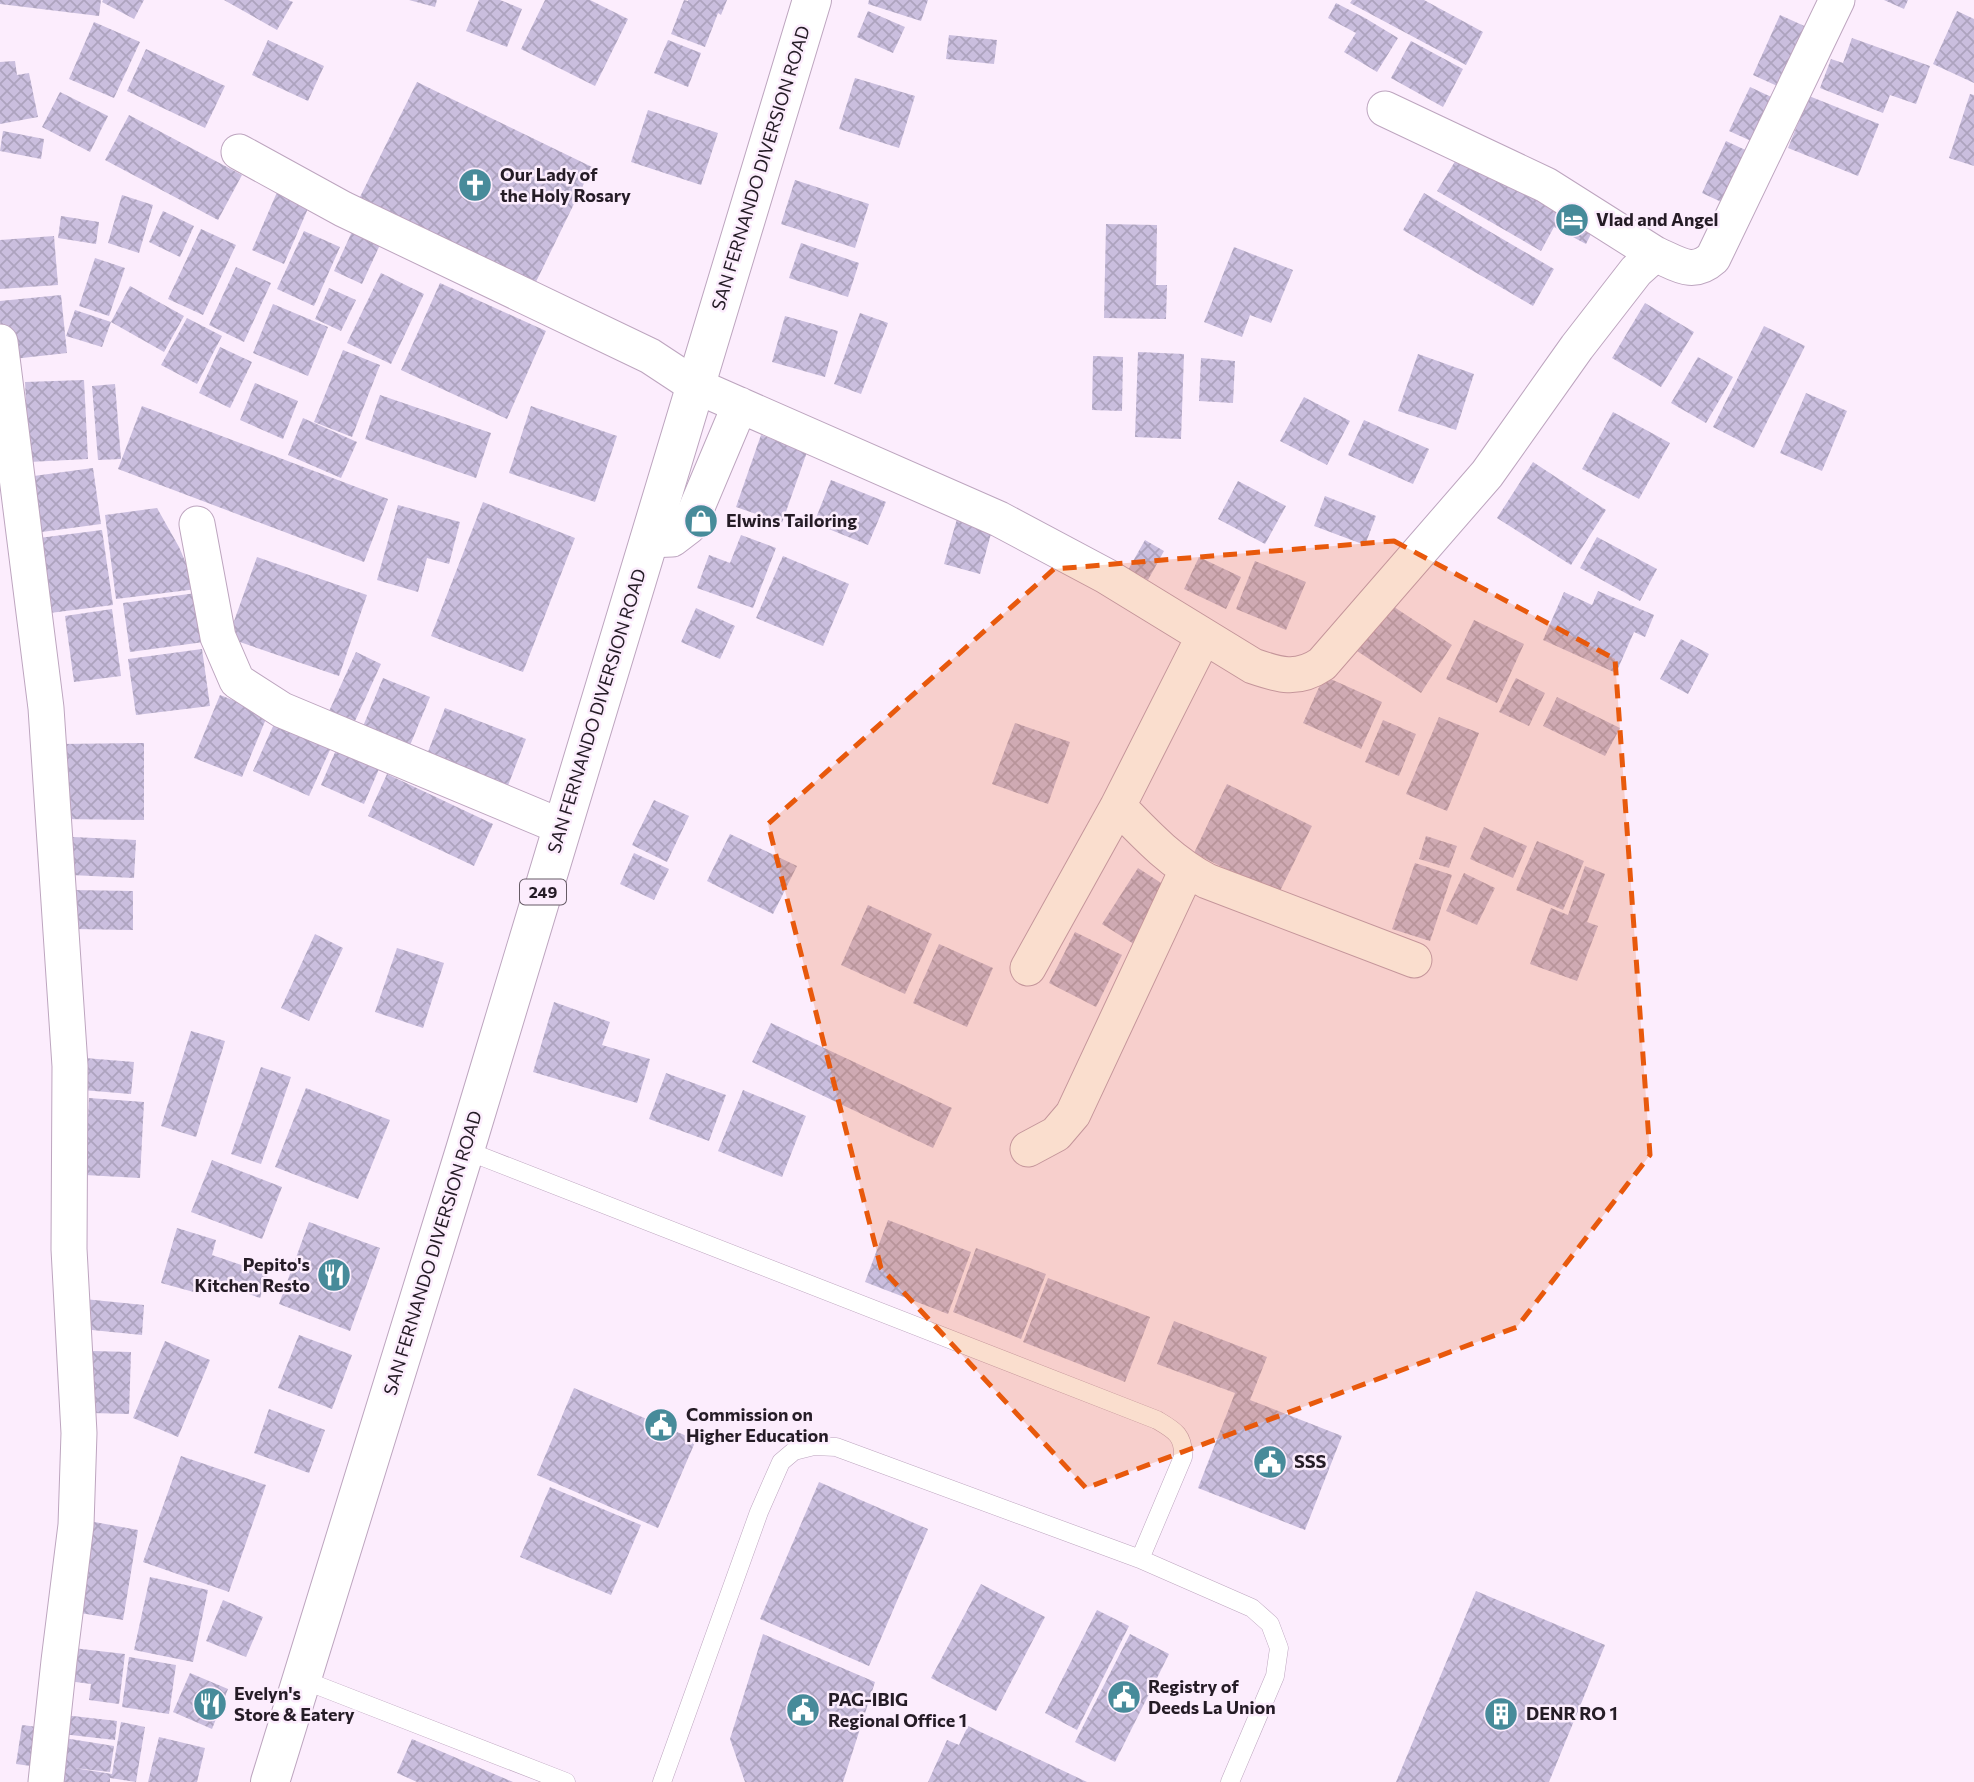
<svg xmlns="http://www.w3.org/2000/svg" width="1974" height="1782" font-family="Commissioner,sans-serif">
<defs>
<pattern id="building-cross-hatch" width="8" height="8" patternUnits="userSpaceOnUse" patternTransform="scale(1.75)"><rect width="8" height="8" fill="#cabede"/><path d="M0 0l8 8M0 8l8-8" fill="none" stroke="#ada3be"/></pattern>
</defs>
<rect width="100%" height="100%" fill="#fcedfd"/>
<path fill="url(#building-cross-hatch)" d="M0 0H101L99 16 0 4Z
M103 0H144L134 19 102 2Z
M224 0H288L293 2 277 30Z
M409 0H437L435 7Z
M479 0H500L522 9 507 47 466 31Z
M545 0H590L628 19 595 86 521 49Z
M684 0 688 1V0H727L721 15 718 13 705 47 671 34Z
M869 0H928L921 21 868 4Z
M1352 0H1424L1483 32 1466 65 1350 3Z
M1884 0H1908L1904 9Z
M1336 3 1365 18 1398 38 1377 72 1344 52 1356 33 1328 18Z
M868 11 905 27 893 53 857 37Z
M1957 11 1974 19V83L1933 64Z
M1780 15 1811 29 1784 89 1753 75Z
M94 22 140 42 114 98 69 79Z
M949 35 997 40 994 64 946 59Z
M1852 38 1930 66 1916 104 1890 95 1883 113 1820 88 1831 59 1843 63Z
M268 40 324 66 308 101 252 75Z
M668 40 701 53 688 87 654 73Z
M1411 41 1463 69 1443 107 1391 78Z
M146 49 225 86 205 128 127 91Z
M15 61 17 75 29 73 38 117 0 124V62Z
M855 78 915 96 899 148 839 129Z
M417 82 592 167 533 288 357 203Z
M1750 87 1780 101 1760 145 1729 131Z
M60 92 108 116 90 152 42 127Z
M1970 94 1974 95V166L1949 158Z
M1809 96 1879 124 1858 176 1788 148Z
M648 110 718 133 701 185 631 162Z
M129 115 242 175 218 220 105 160Z
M3 131 44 139 41 159 0 151Z
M1726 141 1754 154 1730 206 1702 193Z
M1462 150 1596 224 1586 244 1554 227 1541 251 1437 191Z
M795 180 869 204 855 248 781 224Z
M281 183 313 197 284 264 252 250Z
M1424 193 1554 269 1533 306 1403 230Z
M122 195 153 205 139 253 108 243Z
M163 211 194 226 180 257 149 242Z
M61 216 99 222 96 244 58 238Z
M356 223 384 236 362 284 334 271Z
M1106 224 1157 225 1156 285H1167L1166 319 1104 318Z
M201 229 236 245 203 315 168 299Z
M304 231 340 247 314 306 277 289Z
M54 236 58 285 0 289V240Z
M801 243 859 263 848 297 789 278Z
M1234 247 1293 270 1271 323 1250 315 1242 337 1204 322Z
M95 258 125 268 109 316 79 306Z
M236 267 271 283 244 342 209 325Z
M381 273 424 294 391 364 347 343Z
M440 283 546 331 507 419 401 370Z
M130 286 184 316 164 352 111 322Z
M329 288 356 300 341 331 315 319Z
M61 295 67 353 4 360 0 320V301Z
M1645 303 1694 332 1661 387 1612 358Z
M273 304 328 327 308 376 253 353Z
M75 310 111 322 102 347 66 336Z
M860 313 888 323 861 394 834 384Z
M785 316 838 331 825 377 772 362Z
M187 318 222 336 197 384 161 365Z
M1764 326 1805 346 1754 448 1713 427Z
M220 347 252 362 230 408 199 393Z
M343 350 380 365 352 437 314 422Z
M1138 352 1184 354 1181 439 1135 437Z
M1418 354 1474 374 1456 430 1398 411Z
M1093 356 1123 357 1122 411 1092 410Z
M1698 357 1733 377 1706 423 1671 403Z
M1201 358 1235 361 1233 403 1199 401Z
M84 380 88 459 29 462 25 382Z
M255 383 298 401 283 439 240 420Z
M115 384 121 459 98 460 92 386Z
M1806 393 1847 411 1822 471 1780 453Z
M380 395 491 433 476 478 365 439Z
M1304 397 1350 421 1327 465 1280 441Z
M142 406 388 499 364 562 118 469Z
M531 406 617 436 595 502 509 473Z
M1613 412 1670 443 1639 499 1582 469Z
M303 418 357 442 341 478 288 455Z
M1364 420 1429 449 1413 484 1348 455Z
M761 435 807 452 782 523 736 507Z
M1533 462 1606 510 1571 565 1497 518Z
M93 468 101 524 27 534 19 478Z
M831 480 886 502 868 545 814 523Z
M1238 481 1286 506 1265 544 1218 519Z
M1325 496 1376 516 1365 545 1314 526Z
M483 502 575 538 523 672 431 636Z
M398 505 460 522 449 564 427 558 418 592 377 580Z
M157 508 179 547 197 589 116 599 105 515Z
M957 519 992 530 980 574 944 564Z
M102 530 113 605 42 614 31 539Z
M741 535 776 548 753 608 697 588 709 555 730 563Z
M1597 537 1657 569 1640 601 1580 568Z
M1145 540 1164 551 1148 580 1128 570Z
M783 556 849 584 823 646 756 618Z
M257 557 367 595 339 676 228 638Z
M1199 557 1241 577 1226 609 1184 589Z
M1255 561 1306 582 1286 630 1236 609Z
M1598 591 1654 615 1645 637 1634 632 1616 673 1543 640 1564 592 1592 605Z
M196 593 204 642 130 652 123 603Z
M1388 603 1452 645 1421 693 1357 651Z
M696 608 735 626 720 659 681 642Z
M112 609 121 676 74 682 65 616Z
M1474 620 1524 644 1497 703 1446 679Z
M1681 639 1709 654 1688 694 1660 679Z
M202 649 210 706 136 715 128 659Z
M356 652 381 664 350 732 325 720Z
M1324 676 1382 702 1361 749 1303 723Z
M383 678 430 697 406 755 359 736Z
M1516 678 1545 693 1529 726 1499 712Z
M220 695 268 714 242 777 194 758Z
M1557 697 1620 728 1605 756 1543 726Z
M445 708 526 739 507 788 426 757Z
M278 715 334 741 309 796 253 771Z
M1439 717 1479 733 1447 811 1406 794Z
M1383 720 1416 734 1399 776 1365 762Z
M1015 723 1070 742 1048 804 992 784Z
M144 743V820L59 819V744Z
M336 750 379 769 364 804 321 785Z
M387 774 493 824 474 866 368 816Z
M1227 784 1312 826 1278 895 1194 853Z
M654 800 689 816 667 862 632 845Z
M1484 827 1527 846 1513 878 1470 859Z
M730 834 797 866 773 914 707 881Z
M1426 836 1457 846 1449 868 1419 859Z
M73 837 136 840 134 878 71 875Z
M1537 841 1584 861 1563 910 1516 890Z
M634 853 669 869 654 900 620 884Z
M1415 863 1452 875 1430 941 1392 929Z
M1585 866 1605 874 1587 922 1598 926 1577 981 1530 964 1551 908 1568 915Z
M1138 868 1172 890 1137 946 1102 924Z
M1464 873 1495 888 1477 925 1446 911Z
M72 890 133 891V930L72 929Z
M868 905 932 934 905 994 841 965Z
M1075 932 1122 955 1096 1007 1049 983Z
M315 934 343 948 309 1021 281 1008Z
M939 944 993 968 967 1027 913 1003Z
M397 948 444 963 423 1028 375 1012Z
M554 1002 610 1022 602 1045 650 1059 637 1103 533 1072Z
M771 1023 952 1108 933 1148 752 1062Z
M191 1031 225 1041 196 1137 161 1126Z
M85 1058 134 1062 131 1094 82 1090Z
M261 1067 291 1077 261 1164 231 1154Z
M666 1073 726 1095 709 1141 649 1119Z
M306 1088 390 1120 358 1199 275 1167Z
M743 1090 806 1116 782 1177 718 1151Z
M89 1098 144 1102 140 1178 85 1175Z
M212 1160 282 1187 262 1239 191 1212Z
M888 1220 971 1252 948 1314 865 1282Z
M309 1222 380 1248 350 1331 279 1304Z
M177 1228 216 1240 212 1255 268 1274 260 1298 206 1279 201 1294 161 1283Z
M976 1248 1046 1274 1021 1339 953 1312Z
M1048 1278 1150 1317 1125 1382 1023 1342Z
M84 1299 144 1305 142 1335 82 1329Z
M1174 1321 1267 1357 1250 1400 1342 1436 1305 1530 1198 1488 1235 1393 1157 1364Z
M299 1335 352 1355 332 1409 278 1388Z
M165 1341 210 1360 178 1437 133 1418Z
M93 1351 131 1352 129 1414 91 1413Z
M574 1388 696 1440 658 1528 537 1475Z
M269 1409 325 1430 309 1473 254 1453Z
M181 1456 266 1485 229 1592 143 1562Z
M819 1482 928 1529 869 1666 760 1619Z
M550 1487 641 1525 611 1595 520 1557Z
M89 1521 138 1530 123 1620 74 1612Z
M150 1577 208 1590 193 1662 134 1650Z
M981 1584 1045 1617 996 1711 931 1678Z
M1476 1591 1605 1645 1549 1782H1396Z
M223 1600 263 1617 246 1657 206 1641Z
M1097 1610 1129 1626 1077 1730 1045 1713Z
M763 1634 875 1682 843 1782H745L730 1739Z
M1130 1634 1169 1654 1115 1762 1075 1742Z
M64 1647 125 1654 119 1704 89 1700 91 1684 60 1680Z
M129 1657 176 1665 169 1714 122 1707Z
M190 1673 228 1689 212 1729 173 1712Z
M64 1715 117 1721 115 1740 62 1734Z
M121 1722 145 1727 136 1782 110 1778V1782H59L64 1738 114 1746 110 1772 74 1768 112 1774Z
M22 1725 38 1727 31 1766 16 1764Z
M968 1726 1087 1782H928L947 1740 959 1745Z
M159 1737 205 1748 197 1782H148Z
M412 1739 513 1782H417L397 1773Z"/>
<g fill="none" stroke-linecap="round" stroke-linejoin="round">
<g stroke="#bda5bf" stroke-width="19">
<path id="lane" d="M465 1150 1157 1420C1174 1430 1184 1435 1183 1457L1140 1559
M301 1679 566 1782
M662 1782 759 1512 781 1462 794 1451 814 1446 836 1447 1140 1559 1252 1608 1270 1624 1279 1648 1275 1676 1230 1782"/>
</g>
<g stroke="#bda5bf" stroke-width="37">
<path id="street" d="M1385 109 1546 185 1655 254
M239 152 343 209 650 356 694 385 999 519 1106 576 1253 666C1279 675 1297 681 1322 664L1487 474 1577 347 1636 271 1655 254C1677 263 1692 277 1713 258L1837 0
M0 342 46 708 70 1066 69 1249 79 1433 76 1525 59 1661 46 1782
M197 524 218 637 237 681 282 710 562 827
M648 540 672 539 689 526 740 405
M1204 636 1118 806C1146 835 1171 862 1207 881L1414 960
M1028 968 1118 806
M1028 1149 1056 1134 1073 1114 1187 870"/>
</g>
<g stroke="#bda5bf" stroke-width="40">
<path id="highway" d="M270 1782 465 1150 812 0"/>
</g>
<use href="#lane" stroke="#fff" stroke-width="18"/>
<use href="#street" stroke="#fff" stroke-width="35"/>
<use href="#highway" stroke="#fff" stroke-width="38"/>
</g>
<path fill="#e8590c" fill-opacity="0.2" stroke="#e8590c" stroke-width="5" stroke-dasharray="14 9" stroke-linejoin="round" d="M1394 541 1615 659 1650 1155 1517 1327 1086 1488 881 1268 768 824 1054 569Z"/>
<defs>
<g id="church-disc" transform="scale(1.75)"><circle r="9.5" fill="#478b9a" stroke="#fcedfd"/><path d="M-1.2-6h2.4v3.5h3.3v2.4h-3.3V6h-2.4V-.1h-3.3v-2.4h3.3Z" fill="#fff"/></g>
<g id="hotel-disc" transform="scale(1.75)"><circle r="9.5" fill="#478b9a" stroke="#fcedfd"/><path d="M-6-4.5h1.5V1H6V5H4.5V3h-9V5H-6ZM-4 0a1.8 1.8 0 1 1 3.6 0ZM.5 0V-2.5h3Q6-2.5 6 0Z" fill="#fff"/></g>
<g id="shop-disc" transform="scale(1.75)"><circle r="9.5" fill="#478b9a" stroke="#fcedfd"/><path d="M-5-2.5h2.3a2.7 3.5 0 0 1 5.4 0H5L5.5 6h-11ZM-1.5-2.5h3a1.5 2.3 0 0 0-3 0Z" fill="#fff"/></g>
<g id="restaurant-disc" transform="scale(1.75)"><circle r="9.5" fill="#478b9a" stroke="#fcedfd"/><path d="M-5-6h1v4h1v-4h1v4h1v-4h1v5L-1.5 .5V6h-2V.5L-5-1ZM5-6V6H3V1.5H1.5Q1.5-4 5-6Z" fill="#fff"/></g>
<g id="civic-disc" transform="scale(1.75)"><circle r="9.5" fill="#478b9a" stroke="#fcedfd"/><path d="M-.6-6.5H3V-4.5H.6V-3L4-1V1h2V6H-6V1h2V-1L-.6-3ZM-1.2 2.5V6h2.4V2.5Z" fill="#fff"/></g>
<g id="building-disc" transform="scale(1.75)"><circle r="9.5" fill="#478b9a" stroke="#fcedfd"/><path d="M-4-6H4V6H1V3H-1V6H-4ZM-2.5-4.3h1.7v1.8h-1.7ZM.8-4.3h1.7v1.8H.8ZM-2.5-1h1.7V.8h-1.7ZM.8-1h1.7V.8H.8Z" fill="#fff"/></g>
</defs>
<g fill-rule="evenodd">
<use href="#church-disc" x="475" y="185"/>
<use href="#hotel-disc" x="1572" y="220"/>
<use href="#shop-disc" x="701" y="521"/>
<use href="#restaurant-disc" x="334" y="1275"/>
<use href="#civic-disc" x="661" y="1425"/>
<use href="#civic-disc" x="1270" y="1462"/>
<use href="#civic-disc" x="1124" y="1697"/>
<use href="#restaurant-disc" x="210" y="1704"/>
<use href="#civic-disc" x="803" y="1710"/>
<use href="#building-disc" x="1501" y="1714"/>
</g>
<g text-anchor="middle" stroke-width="5" stroke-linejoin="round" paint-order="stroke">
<rect fill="#fcedfd" stroke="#665b66" stroke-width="2" x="520" y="879.5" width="46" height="25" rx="5"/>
<g font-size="16" font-weight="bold" fill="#251c26">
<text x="543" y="898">249</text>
</g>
<g font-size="18" fill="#251c26" stroke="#fcedfd">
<text transform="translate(761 168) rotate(-73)" y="6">SAN FERNANDO DIVERSION ROAD</text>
<text transform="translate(597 711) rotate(-73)" y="6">SAN FERNANDO DIVERSION ROAD</text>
<text transform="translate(433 1253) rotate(-73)" y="6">SAN FERNANDO DIVERSION ROAD</text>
</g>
<g font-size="18" font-weight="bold" fill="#251c26" stroke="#fcedfd" text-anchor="start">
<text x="500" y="181">Our Lady of<tspan x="500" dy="21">the Holy Rosary</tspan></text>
<text x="1596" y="226">Vlad and Angel</text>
<text x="726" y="527">Elwins Tailoring</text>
<text x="310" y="1271" text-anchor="end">Pepito's<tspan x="310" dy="21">Kitchen Resto</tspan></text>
<text x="686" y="1421">Commission on<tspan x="686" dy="21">Higher Education</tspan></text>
<text x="1294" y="1468">SSS</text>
<text x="1148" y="1693">Registry of<tspan x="1148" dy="21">Deeds La Union</tspan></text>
<text x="234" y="1700">Evelyn's<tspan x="234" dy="21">Store &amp; Eatery</tspan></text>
<text x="828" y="1706">PAG-IBIG<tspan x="828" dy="21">Regional Office 1</tspan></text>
<text x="1526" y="1720">DENR RO 1</text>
</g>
</g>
</svg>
